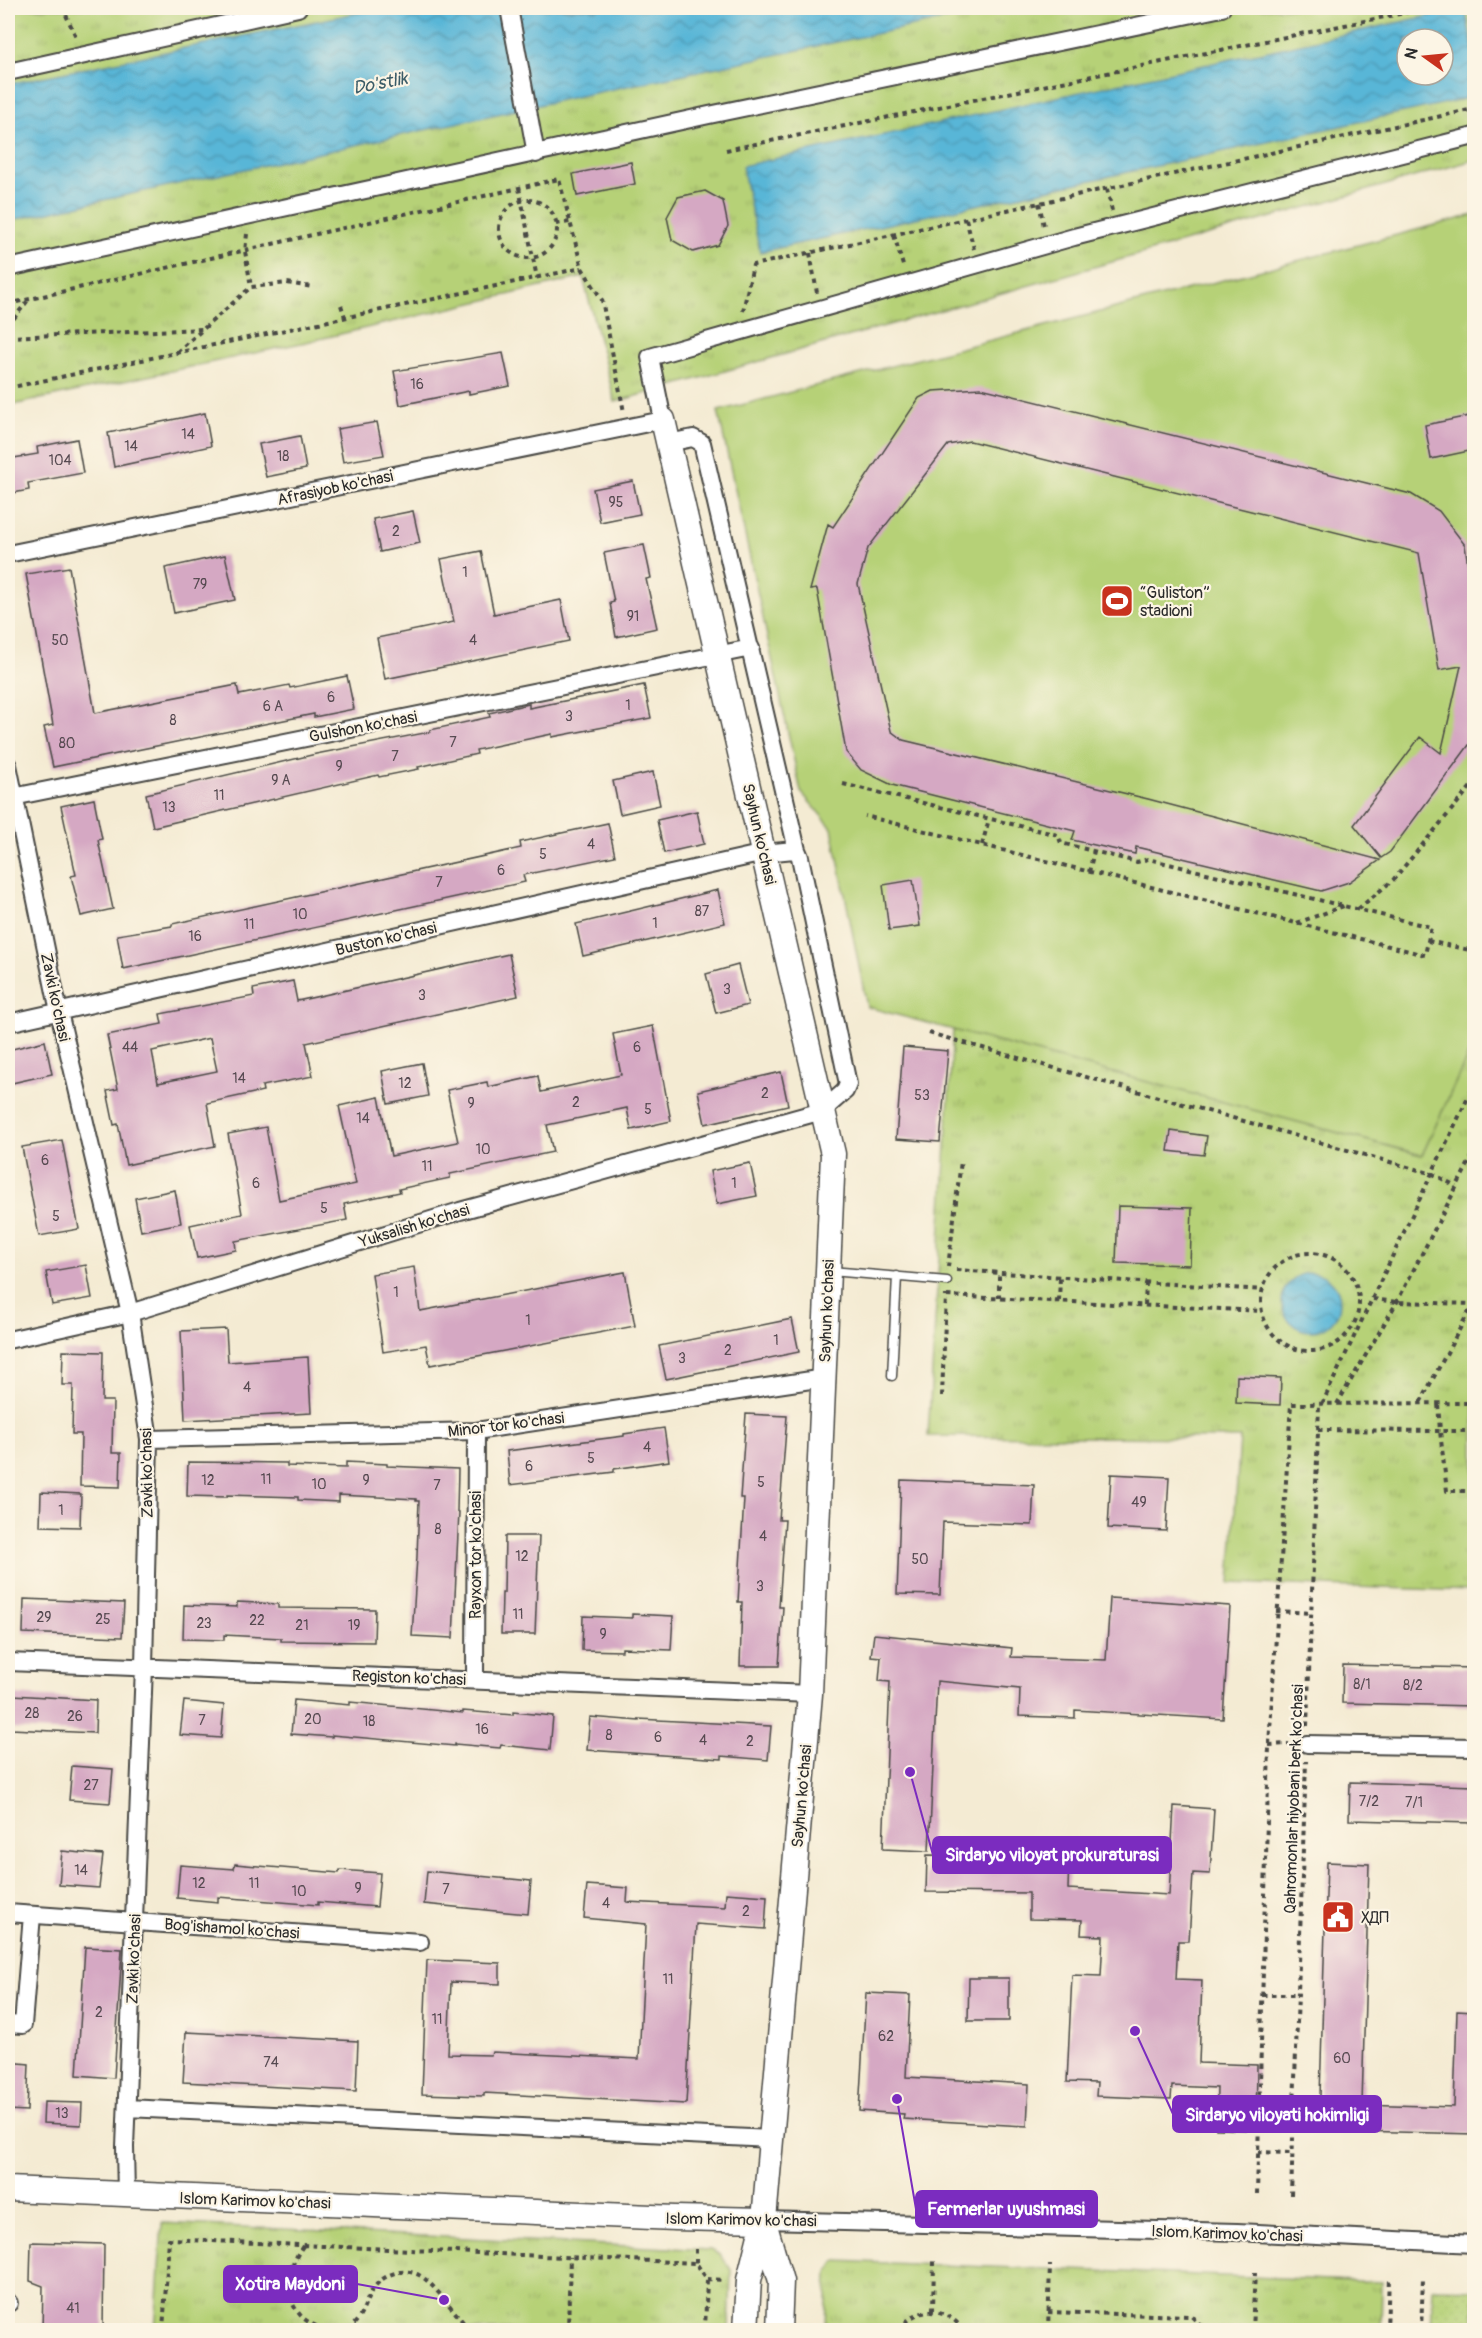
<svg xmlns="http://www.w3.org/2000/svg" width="1482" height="2338" font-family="Pangolin,sans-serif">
<defs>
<pattern id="grass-dots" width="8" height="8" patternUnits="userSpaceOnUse" patternTransform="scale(1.5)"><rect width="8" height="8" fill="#b6d177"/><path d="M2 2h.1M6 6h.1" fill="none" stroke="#9db467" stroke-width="1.8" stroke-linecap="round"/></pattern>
<pattern id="park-tufts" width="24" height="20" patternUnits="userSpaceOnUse" patternTransform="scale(1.5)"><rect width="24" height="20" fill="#b6d177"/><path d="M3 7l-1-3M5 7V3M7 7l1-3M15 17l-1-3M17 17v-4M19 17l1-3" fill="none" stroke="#9db467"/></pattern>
<pattern id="water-waves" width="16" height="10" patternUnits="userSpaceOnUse" patternTransform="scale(1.5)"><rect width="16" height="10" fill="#59b6d7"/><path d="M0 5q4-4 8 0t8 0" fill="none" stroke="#4a94af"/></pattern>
</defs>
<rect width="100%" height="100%" fill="#fcf5e5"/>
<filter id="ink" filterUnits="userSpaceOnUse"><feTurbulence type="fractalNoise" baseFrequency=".0167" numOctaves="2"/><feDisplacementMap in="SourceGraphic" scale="12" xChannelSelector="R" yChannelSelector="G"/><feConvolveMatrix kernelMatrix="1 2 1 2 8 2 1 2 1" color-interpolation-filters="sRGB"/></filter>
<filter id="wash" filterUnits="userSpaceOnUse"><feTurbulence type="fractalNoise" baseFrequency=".008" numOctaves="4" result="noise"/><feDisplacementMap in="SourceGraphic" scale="24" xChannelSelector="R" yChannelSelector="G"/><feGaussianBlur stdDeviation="1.35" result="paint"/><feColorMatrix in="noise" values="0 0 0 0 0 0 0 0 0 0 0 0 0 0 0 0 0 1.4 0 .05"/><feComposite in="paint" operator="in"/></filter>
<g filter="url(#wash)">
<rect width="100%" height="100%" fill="#f4ebd3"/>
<path fill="url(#grass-dots)" stroke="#707e51" stroke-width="1.5" d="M1433 2288 1474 2289V2330H1431Z"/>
<path fill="url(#park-tufts)" stroke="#707e51" stroke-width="1.5" fill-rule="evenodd" d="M8 8H1474V160L615 402 583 277 315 340 8 406ZM1407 39H1443V75H1407Z
M953 1030 1422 1155 1474 1042V1591L1230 1583 1240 1438 928 1436Z
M162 2223 710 2250 721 2255 731 2270 729 2330H155Z
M835 2261 1382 2282 1381 2330H826L828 2273Z"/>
<path fill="#b6d177" stroke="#707e51" stroke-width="1.5" d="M1474 215V1042L1422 1155 867 1007 832 828 801 792 718 411Z"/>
<path fill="url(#water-waves)" stroke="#427081" stroke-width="1.5" fill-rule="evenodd" d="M381 8H999L575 97 8 221V84Z
M1465 8 1474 53V97L760 252 742 166ZM1407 39H1443V75H1407Z
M1282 1302a29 29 0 1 1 58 0a29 29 0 1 1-58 0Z"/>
<g id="blocks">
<path fill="#d5a8c3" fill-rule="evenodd" d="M631 162 635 184 577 196 573 174Z
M705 191 723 201 728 226 718 245 693 252 672 240 667 217 678 197Z
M503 353 510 386 469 394V391L400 405 394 371Z
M981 388 1411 494 1439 511 1465 545 1474 607V747L1469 745 1390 852 1381 858 1354 825 1420 737 1441 753 1461 666 1439 670 1419 553 970 441 948 445 868 548 858 584 891 731 903 740 1148 799 1380 860 1349 882 1321 891 1136 847 1135 854 1072 840 1075 831 892 785 861 770 846 752 817 589 810 590 828 524 833 527 919 398 933 391Z
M205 413 211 446 114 467 108 433Z
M1474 415V450L1431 459 1425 425Z
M377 422 384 455 343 462 337 429Z
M300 436 306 469 266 477 259 444Z
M77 439 83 473 28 483 29 490 8 494V459L38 454 37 447Z
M633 481 640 514 600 522 593 489Z
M413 511 420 543 380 552 373 519Z
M644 545 651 578 646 579 657 628 616 637 610 603 614 602 604 553Z
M481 551 494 614 561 600 569 641 385 679 377 638 454 622 441 559Z
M225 555 235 600 174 613 165 568Z
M69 567 95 713 237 685 239 695 289 685 290 688 347 676 354 709 314 717V714L53 767 44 727 53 725 26 574Z
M644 685 651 718 552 737V734L476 750 477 754 418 767 419 769 379 777 378 775 153 827 146 794 316 754 430 732V730L490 717 489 713 529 704V708Z
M653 772 660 805 620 814 613 781Z
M94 799 102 839 98 840 113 909 81 916 71 876 76 875 61 806Z
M697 811 704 844 664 853 657 820Z
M608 823 615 856 523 875 525 882 123 969 117 935 172 926V924L521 848 520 842Z
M913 880 920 926 889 930 883 885Z
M718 890 725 923 583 956 576 924Z
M509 954 518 996 306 1043 313 1076 262 1086 263 1091 207 1103 215 1146 126 1165 118 1124 114 1125 107 1091 118 1089 107 1035 162 1024 160 1014 254 996 253 989 293 981 297 1001ZM210 1038 217 1071 158 1083 152 1051Z
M738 965 748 1005 716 1013 706 974Z
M653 1026 671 1121 631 1130 627 1108 547 1125 553 1152 450 1174V1178L399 1189 400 1192 344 1204 347 1220 235 1241 236 1250 197 1258 190 1225 242 1214 228 1134 266 1127 279 1200 356 1184 339 1106 379 1097 391 1156 458 1142 447 1090 487 1082 488 1087 538 1076 541 1092 621 1075 613 1034Z
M45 1041 52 1074 12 1083 8 1061V1050Z
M903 1047 948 1051 940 1142 896 1139Z
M422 1063 428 1096 388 1104 382 1071Z
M781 1072 788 1105 705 1124 698 1091Z
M1171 1131 1207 1136 1204 1155 1168 1151Z
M62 1140 79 1229 39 1236 22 1147Z
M750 1163 757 1196 717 1204 710 1171Z
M175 1190 181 1223 141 1231 135 1198Z
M1118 1206 1192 1208 1190 1265 1116 1263Z
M86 1265 92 1298 52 1305 46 1272Z
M414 1267 420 1311 625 1272 635 1326 430 1365 426 1345 383 1352 372 1274Z
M792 1319 799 1352 666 1379 659 1346Z
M226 1329 228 1362 308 1357 311 1413 185 1420 181 1331Z
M63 1351 103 1352 102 1401H113L112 1453H121L120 1487 80 1486 81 1434H72L73 1385H62Z
M1237 1376 1281 1378 1280 1405 1236 1403Z
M746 1414 787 1416 779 1520H785L779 1607H783L779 1666H740L742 1602H738L744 1498H740Z
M664 1428 669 1461 614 1469V1472L510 1485 507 1451 624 1436V1434Z
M188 1462 287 1463V1466L346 1468V1462L387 1464V1466L458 1469 457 1512H459L453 1638 412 1636 417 1557 419 1501H416V1499L339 1495V1502L298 1500V1497L227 1495V1497L187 1496Z
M1111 1474 1169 1477 1166 1531 1108 1528Z
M901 1480 1034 1485 1032 1525 943 1522 940 1595 897 1594Z
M41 1492 81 1494 80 1527 40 1526Z
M505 1536H539L535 1634H501L502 1593H504Z
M1110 1598 1230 1606 1223 1719 1075 1710V1718L1019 1716 1020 1689 937 1681 929 1851 883 1849 890 1682 879 1681 881 1657 871 1656 874 1634 1012 1648 1011 1657 1106 1660Z
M24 1599 124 1603 122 1637 23 1633Z
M237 1602 278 1604V1608L375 1609 374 1642 281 1641V1638L224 1635V1640L183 1639 184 1605 237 1607Z
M632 1614 673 1616 671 1650 622 1648V1651L582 1650 583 1616 632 1618Z
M1343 1665 1474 1668V1706L1342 1703Z
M13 1695 96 1700 95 1733 11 1729Z
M294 1700 350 1705V1702L463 1713V1711L513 1715V1712L553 1716 550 1750 501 1745 500 1748 455 1744V1746L332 1735V1737L291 1734Z
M184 1701 224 1705 221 1738 180 1735Z
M590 1717 639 1721V1719L771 1726 768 1760 722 1756V1759L587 1750Z
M72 1766 113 1769 110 1803 69 1800Z
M1350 1782 1474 1786V1823L1349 1820Z
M1174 1806 1214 1809 1210 1874 1193 1873 1189 1941H1178L1176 1979 1202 1980 1199 2063 1257 2065 1256 2130 1216 2129 1217 2088 1172 2086 1171 2099 1096 2096 1097 2083 1067 2082 1072 1975 1101 1976 1103 1936 1081 1935 1082 1920 1029 1919V1893L926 1892 927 1855 1069 1857 1068 1889 1169 1895Z
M62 1851 103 1855 99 1888 59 1885Z
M1327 1862 1369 1864 1362 2104 1454 2107 1457 2011 1474 2012V2134L1319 2130Z
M235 1864 339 1873 340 1870 380 1873 377 1907 318 1902V1905L218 1897V1902L177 1898 180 1865 234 1869Z
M427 1871 531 1881 528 1914 424 1904Z
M587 1885 628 1888 627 1902 725 1907 726 1893 767 1896 765 1929 696 1924 686 2104 484 2093V2096L422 2094 427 1960 500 1963V1984L451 1982 448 2054 491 2055 492 2052 639 2059 646 1924 584 1918Z
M85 1947 122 1949 114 2078 77 2075Z
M969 1978H1009V2021H968Z
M866 1993 910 1995 906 2077 1029 2084 1027 2126 903 2119 904 2114 859 2111Z
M186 2032 358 2041 356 2091 183 2082Z
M8 2062 29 2064 27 2111 8 2110Z
M44 2102 82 2103 81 2125 43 2123Z
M31 2242 104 2244 103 2331H42L43 2286 30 2281Z"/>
</g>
</g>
<g filter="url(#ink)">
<use href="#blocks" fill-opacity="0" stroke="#494844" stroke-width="1.5"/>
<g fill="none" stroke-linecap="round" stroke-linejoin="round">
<g stroke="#494844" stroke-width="11">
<path id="lane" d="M831 1271 947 1281
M892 1376 897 1276"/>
</g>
<g stroke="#494844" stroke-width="20">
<path id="street" d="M509 8 536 154
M8 72 298 8
M8 268 709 115 1222 8
M668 443 693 438 702 443 797 850
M8 554 663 420 650 357 1074 237 1474 136
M8 765 59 1012 130 1313 149 1439 144 1667 125 2147 126 2195
M8 798 751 648
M8 1023 764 853 794 850H797L800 857 848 1084 845 1091 822 1111 460 1211 130 1313 8 1340
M149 1439 476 1431 824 1378
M8 1662 810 1694
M475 1679 476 1431
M1307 1744 1474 1747
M8 1913 420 1942
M8 2024 23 2025 32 1915
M127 2108 771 2139
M764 2220 1237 2232 1474 2244
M8 2303H9"/>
</g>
<g stroke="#494844" stroke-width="27">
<path id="secondary" d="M663 420 833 1154 810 1694 764 2220 749 2280 746 2330
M8 2189 675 2218 764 2220
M764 2222 781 2281 779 2330"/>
</g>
<path stroke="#494844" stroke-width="4" stroke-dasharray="4.5 4.5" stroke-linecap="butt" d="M66 15 77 39
M726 150 1429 8
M519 188 537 278
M1107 189 1112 211
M499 229a29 29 0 1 1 58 0a29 29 0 1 1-58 0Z
M1039 203 1044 226
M966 219 974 249
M556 224 570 222
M247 234 245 251 251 287
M894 235 904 269
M810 253 817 293
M8 304 559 179 582 268 602 300 624 412
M341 305 345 317
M743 311 753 265 1474 109
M8 326 29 299
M8 337 204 329
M177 352 251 287 287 283 312 287
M8 388 582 268
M843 784 1058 835 1061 843 1137 862 1148 859 1431 927 1425 955 865 816
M982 845 989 819
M1089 872 1094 851
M1358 909 1393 880 1474 783
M1297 923 1344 906
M1428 941 1474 951
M929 1033 1433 1174 1456 1186
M1261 1302a49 49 0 1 1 98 0a49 49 0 1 1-98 0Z
M948 1267 961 1161
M956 1270 1263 1290
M947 1296 1262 1311
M999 1298V1273
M1373 1299 1397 1302 1473 1304 1420 1403
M1059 1301 1060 1277
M1145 1305 1146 1282
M942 1396 946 1295
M1322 1404 1474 1085
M1337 1404 1397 1302 1474 1153
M1318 1430 1440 1431 1438 1403
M1474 1431H1440L1447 1491H1474
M1276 1611 1312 1613
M1307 1726 1319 1405
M1269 1745 1289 1744
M1262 1995H1298
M1258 2152 1292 2153
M1257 2194 1269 1745 1291 1404 1474 1403
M1291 2195 1306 1761
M303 2246C287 2269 281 2296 303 2318 309 2323 317 2326 323 2330
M696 2249V2263
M707 2279 725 2280
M933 2311 934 2261
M1048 2312 1191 2316 1203 2327V2330
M163 2330 169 2239 696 2263 707 2279 705 2330
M347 2330C362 2320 363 2307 371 2292 380 2276 401 2266 419 2275 432 2281 458 2317 469 2329L509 2330
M568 2330 570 2257
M900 2330C914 2305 948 2307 963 2330
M1048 2330 1050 2265
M1252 2330 1255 2273
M1380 2330 1387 2324
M1387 2330 1389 2277
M1421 2330 1423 2279"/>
<use href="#lane" stroke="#fff" stroke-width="8"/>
<use href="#street" stroke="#fff" stroke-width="16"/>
<use href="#secondary" stroke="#fff" stroke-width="24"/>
</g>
</g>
<defs>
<g id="stadium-square" transform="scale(1.725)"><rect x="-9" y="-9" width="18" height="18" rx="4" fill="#c8321e" stroke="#fcf5e5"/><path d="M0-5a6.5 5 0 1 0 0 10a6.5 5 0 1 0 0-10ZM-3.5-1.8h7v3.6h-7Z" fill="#fff"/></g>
<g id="civic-square" transform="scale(1.725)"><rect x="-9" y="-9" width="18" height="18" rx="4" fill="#c8321e" stroke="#fcf5e5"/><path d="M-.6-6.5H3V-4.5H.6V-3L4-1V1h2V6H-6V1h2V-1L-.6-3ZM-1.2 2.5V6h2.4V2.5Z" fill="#fff"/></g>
</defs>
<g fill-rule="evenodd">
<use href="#stadium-square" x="1117" y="601"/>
<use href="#civic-square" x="1338" y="1917"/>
</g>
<g text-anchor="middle" stroke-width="4.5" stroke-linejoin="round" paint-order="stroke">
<g font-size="14" fill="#564a51">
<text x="417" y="389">16</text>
<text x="188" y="439">14</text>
<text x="131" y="451">14</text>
<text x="283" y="461">18</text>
<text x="60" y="465">104</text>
<text x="616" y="507">95</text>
<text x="396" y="536">2</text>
<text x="465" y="577">1</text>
<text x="200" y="589">79</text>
<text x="633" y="621">91</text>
<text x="60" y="645">50</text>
<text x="473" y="645">4</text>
<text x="331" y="702">6</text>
<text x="628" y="710">1</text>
<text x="273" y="711">6 А</text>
<text x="569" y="721">3</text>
<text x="173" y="725">8</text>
<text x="453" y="747">7</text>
<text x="67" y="748">80</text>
<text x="395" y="761">7</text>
<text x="339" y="771">9</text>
<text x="281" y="785">9 А</text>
<text x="219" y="800">11</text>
<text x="169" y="812">13</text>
<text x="591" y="849">4</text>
<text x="543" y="859">5</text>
<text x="501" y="875">6</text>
<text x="439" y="887">7</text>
<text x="702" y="916">87</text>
<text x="300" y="919">10</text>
<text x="655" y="928">1</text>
<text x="249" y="929">11</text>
<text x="195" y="941">16</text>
<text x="727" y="994">3</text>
<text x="422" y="1000">3</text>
<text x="130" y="1052">44</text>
<text x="637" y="1052">6</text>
<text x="239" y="1083">14</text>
<text x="405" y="1088">12</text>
<text x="765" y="1098">2</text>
<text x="922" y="1100">53</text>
<text x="576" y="1107">2</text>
<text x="471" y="1108">9</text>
<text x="648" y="1114">5</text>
<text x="363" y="1123">14</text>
<text x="483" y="1154">10</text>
<text x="45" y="1165">6</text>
<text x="427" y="1171">11</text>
<text x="256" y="1188">6</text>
<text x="734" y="1188">1</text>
<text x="324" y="1213">5</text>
<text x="56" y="1221">5</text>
<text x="396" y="1297">1</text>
<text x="528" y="1325">1</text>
<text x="776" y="1345">1</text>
<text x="728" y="1355">2</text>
<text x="682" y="1363">3</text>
<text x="247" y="1392">4</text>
<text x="647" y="1452">4</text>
<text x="591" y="1463">5</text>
<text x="529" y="1471">6</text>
<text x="266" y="1484">11</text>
<text x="208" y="1485">12</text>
<text x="366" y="1485">9</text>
<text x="761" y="1487">5</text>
<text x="319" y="1489">10</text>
<text x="437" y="1490">7</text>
<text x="1139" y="1507">49</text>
<text x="61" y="1515">1</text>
<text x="438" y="1534">8</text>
<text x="763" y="1541">4</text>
<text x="522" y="1561">12</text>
<text x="920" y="1564">50</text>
<text x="760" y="1591">3</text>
<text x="518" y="1619">11</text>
<text x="44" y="1622">29</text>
<text x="103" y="1624">25</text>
<text x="257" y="1625">22</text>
<text x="204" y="1628">23</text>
<text x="302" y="1630">21</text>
<text x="354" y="1630">19</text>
<text x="603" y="1639">9</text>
<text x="1362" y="1689">8/1</text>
<text x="1413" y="1690">8/2</text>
<text x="32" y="1718">28</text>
<text x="75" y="1721">26</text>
<text x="313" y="1724">20</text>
<text x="202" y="1725">7</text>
<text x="369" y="1726">18</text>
<text x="482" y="1734">16</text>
<text x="609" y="1740">8</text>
<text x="658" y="1742">6</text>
<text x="703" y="1745">4</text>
<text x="750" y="1746">2</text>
<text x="91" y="1790">27</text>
<text x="1369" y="1806">7/2</text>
<text x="1414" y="1807">7/1</text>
<text x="81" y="1875">14</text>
<text x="199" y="1888">12</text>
<text x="254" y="1888">11</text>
<text x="358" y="1893">9</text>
<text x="446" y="1894">7</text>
<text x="299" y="1896">10</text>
<text x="606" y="1908">4</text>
<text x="746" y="1916">2</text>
<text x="668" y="1984">11</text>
<text x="99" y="2017">2</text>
<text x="437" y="2024">11</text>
<text x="886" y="2041">62</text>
<text x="1342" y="2063">60</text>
<text x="271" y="2067">74</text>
<text x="62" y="2118">13</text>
<text x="73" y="2313">41</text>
</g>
<g font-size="16" fill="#2b2b2b" stroke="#fcf5e5">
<text transform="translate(335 487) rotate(-12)" y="6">Afrasiyob ko'chasi</text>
<text transform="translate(363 726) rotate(-11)" y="6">Gulshon ko'chasi</text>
<text transform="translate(760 834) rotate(77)" y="6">Sayhun ko'chasi</text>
<text transform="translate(386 938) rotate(-13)" y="6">Buston ko'chasi</text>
<text transform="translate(56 997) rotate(78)" y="6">Zavki ko'chasi</text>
<text transform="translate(414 1225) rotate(-17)" y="6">Yuksalish ko'chasi</text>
<text transform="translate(826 1311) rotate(-88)" y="6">Sayhun ko'chasi</text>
<text transform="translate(506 1424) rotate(-7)" y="6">Minor tor ko'chasi</text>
<text transform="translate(146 1473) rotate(-91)" y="6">Zavki ko'chasi</text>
<text transform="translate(475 1555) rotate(-90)" y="6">Rayxon tor ko'chasi</text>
<text transform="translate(409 1677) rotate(2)" y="6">Registon ko'chasi</text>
<text transform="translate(801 1796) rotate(-85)" y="6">Sayhun ko'chasi</text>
<text transform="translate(1293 1799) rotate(-88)" y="6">Qahromonlar hiyobani berk ko'chasi</text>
<text transform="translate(232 1928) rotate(4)" y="6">Bog'ishamol ko'chasi</text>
<text transform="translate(133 1959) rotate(-88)" y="6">Zavki ko'chasi</text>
<text transform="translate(255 2200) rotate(2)" y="6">Islom Karimov ko'chasi</text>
<text transform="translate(741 2219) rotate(1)" y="6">Islom Karimov ko'chasi</text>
<text transform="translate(1227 2233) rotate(2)" y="6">Islom Karimov ko'chasi</text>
</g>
<g font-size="16" fill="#2b2b2b" stroke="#fcf5e5" text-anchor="start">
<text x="1140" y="598">“Guliston”<tspan x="1140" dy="18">stadioni</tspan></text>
<text x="1361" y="1923">ХДП</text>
</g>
<g font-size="18" font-style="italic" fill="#3b5c67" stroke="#fcf5e5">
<text transform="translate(380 83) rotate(-11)" y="6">Do'stlik</text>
</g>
</g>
<path fill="none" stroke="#7b2cbf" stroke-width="2" d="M910 1772L933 1855M1135 2031L1173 2114M897 2099L916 2209M444 2300L357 2284"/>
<g fill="#7b2cbf" stroke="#fcf5e5" stroke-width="2">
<circle cx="910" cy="1772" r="6"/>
<circle cx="1135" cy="2031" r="6"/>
<circle cx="897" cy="2099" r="6"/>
<circle cx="444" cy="2300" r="6"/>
</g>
<g fill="#7b2cbf" stroke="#7b2cbf" stroke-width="2">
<rect x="933" y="1837" width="238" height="36" rx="6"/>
<rect x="1173" y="2096" width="208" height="36" rx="6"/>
<rect x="916" y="2191" width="181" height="36" rx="6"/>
<rect x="224" y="2266" width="133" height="36" rx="6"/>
</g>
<g font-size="18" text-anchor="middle" font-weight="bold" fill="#fff">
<text x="1052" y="1861">Sirdaryo viloyat prokuraturasi</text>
<text x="1277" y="2121">Sirdaryo viloyati hokimligi</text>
<text x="1006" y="2215">Fermerlar uyushmasi</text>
<text x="290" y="2290">Xotira Maydoni</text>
</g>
<rect width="1482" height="2338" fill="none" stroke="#fcf5e5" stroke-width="30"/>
<g transform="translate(1425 57) rotate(285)"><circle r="28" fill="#fcf5e5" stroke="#a8a49b" stroke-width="1.5"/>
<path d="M0-4.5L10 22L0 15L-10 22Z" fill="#c8321e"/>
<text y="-9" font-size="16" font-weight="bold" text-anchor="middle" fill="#2b2b2b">N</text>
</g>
</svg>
